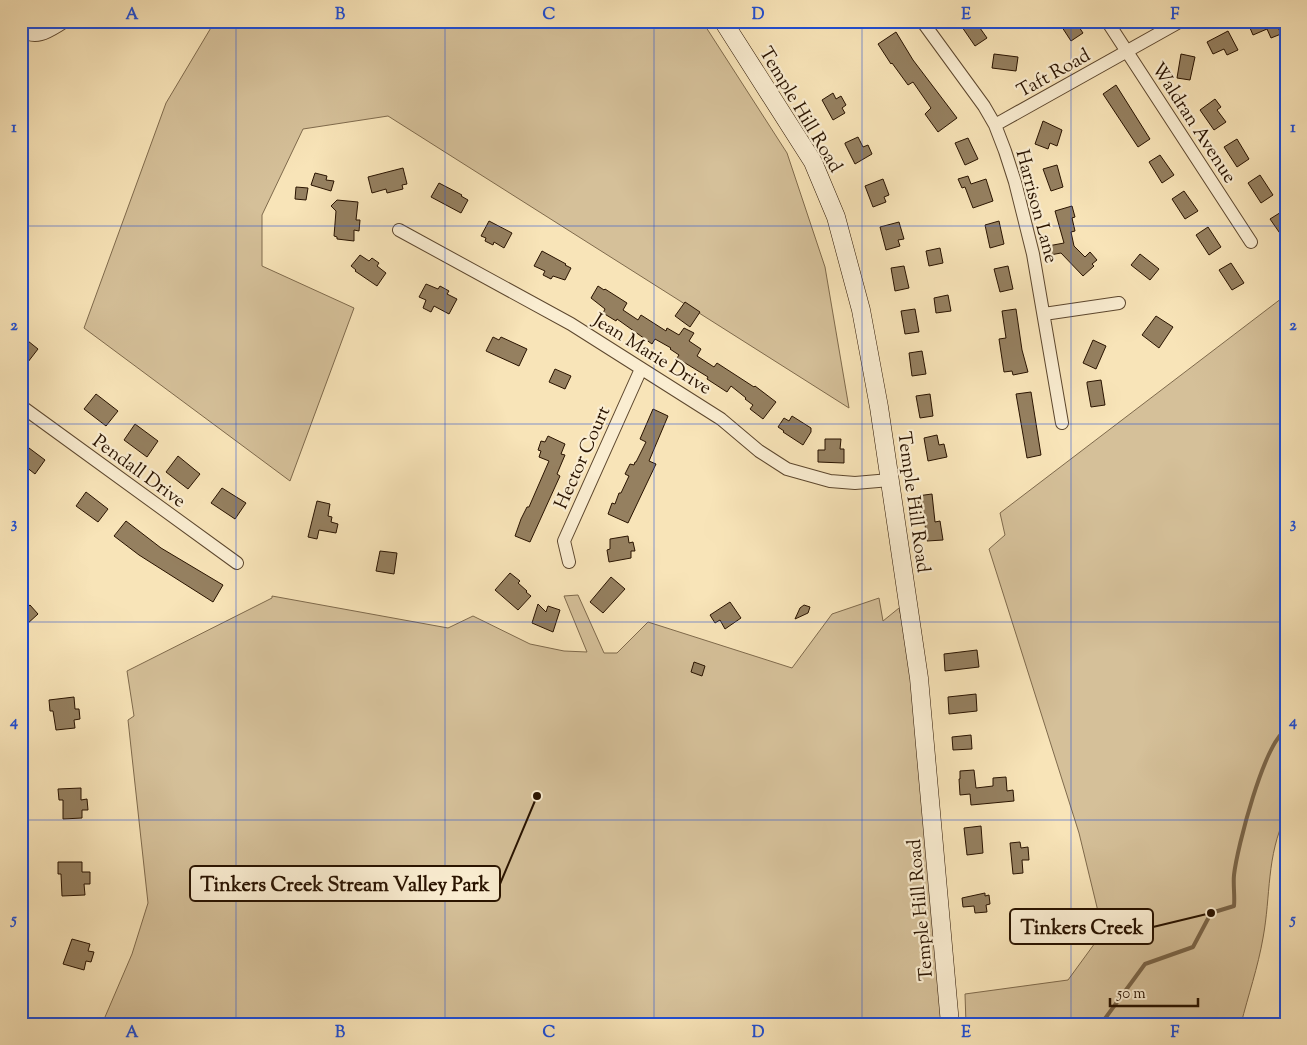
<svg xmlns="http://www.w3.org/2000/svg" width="1307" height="1045" font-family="'Sorts Mill Goudy',serif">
<rect width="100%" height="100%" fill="#f8e4b8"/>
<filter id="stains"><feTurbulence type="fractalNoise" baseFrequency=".004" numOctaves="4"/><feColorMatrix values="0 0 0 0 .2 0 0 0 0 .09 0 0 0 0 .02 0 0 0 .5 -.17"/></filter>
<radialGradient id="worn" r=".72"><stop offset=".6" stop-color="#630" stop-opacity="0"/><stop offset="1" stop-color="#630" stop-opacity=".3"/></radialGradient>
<path fill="#d5c099" stroke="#7f6a4c" d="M215 21H702L787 153 825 267 849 408 388 116 303 129 262 215V266L354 308 290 481 84 328 166 103Z
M1286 295V815C1266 857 1271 895 1263 938 1258 967 1248 996 1241 1024H966L965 994 1068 980 1103 932 1079 833 989 549 1005 535 1000 513Z
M578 595 604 653H617L648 622 792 668 832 614 879 598 883 621 899 608 912 664 947 1024H102L132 954 148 903 128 720 134 716 127 671 272 598V596L448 628 473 616 530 644 564 651 587 652 564 596Z"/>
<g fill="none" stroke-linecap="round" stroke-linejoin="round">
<path stroke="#7b6649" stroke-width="4" d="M1101 1024 1145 964 1193 947 1211 913 1234 906C1235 896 1233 885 1234 875 1237 848 1264 743 1286 730"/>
</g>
<path fill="#958060" stroke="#291300" d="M969 21H975L987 38 975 46 962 27Z
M1058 21H1075L1083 33 1071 41Z
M1247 21H1286V22L1277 25 1281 34 1271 38 1267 29 1253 35Z
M1228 31 1238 50 1227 55 1224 49 1213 54 1207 42Z
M896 32 913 60 957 118 938 132 925 114 931 108 913 82 908 85 892 63 891 64 878 44Z
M994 54 1018 57 1016 71 992 68Z
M1181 54 1195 57 1190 80 1177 78Z
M1116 85 1150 139 1138 147 1103 94Z
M833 93 836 99 841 96 846 105 842 108 845 113 833 120 822 100Z
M1215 99 1221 107 1217 110 1226 122 1214 130 1200 110Z
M1043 121 1062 130 1057 146 1050 143 1048 149 1035 144Z
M858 137 863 147 868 145 872 154 855 164 845 144V143Z
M968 138 978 159 965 165 955 143Z
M1237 139 1249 159 1237 167 1224 147Z
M1160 155 1174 175 1162 183 1149 162Z
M1057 165 1063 187 1051 191 1043 169Z
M403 168 407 184 402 185 403 189 387 193 386 189 372 193 368 177Z
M315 173 327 176 326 180 334 181 331 191 311 185Z
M1260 175 1273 195 1261 203 1248 183Z
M968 176 971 184 986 179 993 201 973 208 965 187 962 188 958 179Z
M883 179 889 195 884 197 886 202 873 207 865 186Z
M439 183 462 195 461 196 468 200 461 213 431 197Z
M296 187 308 188 306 200 295 199Z
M1184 191 1198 211 1185 219 1172 199Z
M337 200 358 202 356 220H360L359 231 354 230V241L337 239V237L334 236 336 211 331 206Z
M1072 206 1075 217 1072 218 1075 231 1071 232 1074 246 1085 257 1090 252 1097 260 1092 264 1094 266 1083 276 1061 253 1050 255 1048 246 1064 243 1055 211Z
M1286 209V242L1270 219Z
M489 221 512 233 504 248 494 242 493 245 485 241 486 238 481 236Z
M999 221 1004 244 990 248 985 225Z
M899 222 904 239 898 240 900 246 886 250 880 227Z
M1208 227 1221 247 1209 255 1196 235Z
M940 248 943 263 929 266 926 251Z
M542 251 566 264 565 265 571 268 565 280 553 276 551 279 543 275 545 271 534 266Z
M1140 254 1159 269 1150 280 1131 265Z
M360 255 369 261 372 258 379 263 377 266 386 273 377 286 355 271 356 270 351 266Z
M1231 263 1244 283 1232 290 1219 270Z
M904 266 909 288 895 291 891 268Z
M1008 266 1013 289 1000 292 994 269Z
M426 284 438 289 440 286 449 291 447 294 457 299 449 314 434 306 431 312 423 308 426 300 419 297Z
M598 286 604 290 605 289 627 303 623 310 638 320 641 315 666 331 667 328 679 335 684 328 694 333 689 341 701 349 697 356 714 367 717 363 754 387 755 386 776 402 763 419 750 409 753 405 745 399 746 398 731 386 727 392 707 379 708 377 677 358 679 355 670 349 671 348 655 339 652 344 617 319 616 321 603 313 605 309 591 298Z
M948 295 951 311 936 313 934 298Z
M685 302 700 312 690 327 675 316Z
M915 309 919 332 905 334 901 311Z
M1016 309 1022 350 1028 372 1013 375 1012 371 1004 372 999 339 1006 338 1002 311Z
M1156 316 1173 327 1159 348 1142 335Z
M493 337 499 340 501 337 527 349 519 366 486 351Z
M1093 340 1106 346 1096 369 1083 363Z
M28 341 38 349 21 371V349Z
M922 351 926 374 912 376 909 353Z
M555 369 571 376 565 389 549 382Z
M1101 380 1105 405 1091 407 1087 384V382Z
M1031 392 1041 455 1027 458 1016 394Z
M96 394 118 411 106 426 84 409Z
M930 394 933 416 920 418 916 396Z
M653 409 668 416 649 461 656 464 628 523 608 514 612 503 615 504 619 493H621L629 476 625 474 630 464 634 465 635 462H636L646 442 640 439Z
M792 416 811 428V432L803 445 783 432 784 431 778 427 784 418 789 421Z
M135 424 158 441 147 457 124 440Z
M937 435 939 445 944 444 947 457 928 461 924 438Z
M548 436 565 444 561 454 565 455 557 474 560 476 530 542 515 536 521 519 527 507H529L549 461 539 457 541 451 538 450 541 441 545 442Z
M825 439H841L840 449H844V463L818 462V450H825Z
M21 442 45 460 35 474 21 463Z
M178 456 200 474 188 489 166 472Z
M222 488 246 503 235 519 211 503Z
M86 492 108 509 98 522 76 506Z
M932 494 935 522 940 521 943 540 927 541 923 508 919 509 917 496Z
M317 501 330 504 328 516 332 517 331 522 338 524 336 533 319 530 317 539 308 537Z
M126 521 161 548 223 585 213 602 139 555 114 536Z
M628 536 629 543 633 542 635 551H631V558L609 562 607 550 610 549V539Z
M380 551 397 553 394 574 376 571Z
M510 573 520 581 518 583 527 591 526 592 531 596 518 610 495 590Z
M611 577 625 589 603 613 590 602Z
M21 602 26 608 30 605 38 614 26 625 21 620Z
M730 602 741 618 725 629 720 620 715 623 710 615Z
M538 604 546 612 548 606 560 610 553 632 532 623Z
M804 605 810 607 808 613 795 619 800 608Z
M977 650 979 667 945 671 944 654Z
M694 662 705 666 702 676 691 672Z
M976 694 977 711 949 714 948 697Z
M74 697 75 709H79L80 719 74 720 75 728 56 730 53 711H50L49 700Z
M971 735 972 749 953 750 952 737Z
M974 770 976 788 993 786V778L1006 777 1007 791 1013 790 1014 801 971 805 970 794 960 795 959 779H960V771Z
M81 788V800L87 799 88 810H82V818L63 819V800H59L58 789Z
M981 826 983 853 967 855 964 828Z
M1020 842 1021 848 1028 847 1029 860H1022L1023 873 1013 874 1010 843Z
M58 862H82V872H90V884H84L85 895 62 896 61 874H58Z
M985 893V896L989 895 990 904 986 905 987 912 975 913 974 906 963 907 962 898Z
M72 939 90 944 88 951 94 952 91 962 86 961 84 970 63 964Z"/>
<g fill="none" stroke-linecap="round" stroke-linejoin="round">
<g stroke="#5d472e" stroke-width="14">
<path id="minor" d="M922 21 984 106 995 125 1005 151 1015 182 1033 254 1062 423
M1107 21 1251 242
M21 31C39 41 50 30 66 21
M995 125 1181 21
M399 230 571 324 721 419 759 451 787 469 830 481 855 483 890 480
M1044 314 1119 303
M21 406 237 563
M569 562 564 541 641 369"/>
</g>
<g stroke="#291300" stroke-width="19">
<path id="secondary" d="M723 21 813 162 836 217 861 310 879 407 919 678 950 1024"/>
</g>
<use href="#minor" stroke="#faedd1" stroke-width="12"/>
<use href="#secondary" stroke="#faedd1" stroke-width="18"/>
</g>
<path fill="none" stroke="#1d4ed8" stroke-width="1" stroke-opacity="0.55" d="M236 21V1024M445 21V1024M654 21V1024M862 21V1024M1071 21V1024M21 226H1286M21 424H1286M21 622H1286M21 820H1286"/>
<g text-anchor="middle" stroke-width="4.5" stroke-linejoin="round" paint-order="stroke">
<g font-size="19" fill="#291300" stroke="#faedd1">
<text transform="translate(1053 72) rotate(-29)" y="7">Taft Road</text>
<text transform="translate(802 109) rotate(59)" y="7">Temple Hill Road</text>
<text transform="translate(1195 122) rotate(57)" y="7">Waldran Avenue</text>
<text transform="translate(1038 206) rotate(75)" y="7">Harrison Lane</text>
<text transform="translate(653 353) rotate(32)" y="7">Jean Marie Drive</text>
<text transform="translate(581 457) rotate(-66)" y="7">Hector Court</text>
<text transform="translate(140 470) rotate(36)" y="7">Pendall Drive</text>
<text transform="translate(915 502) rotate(82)" y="7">Temple Hill Road</text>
<text transform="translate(919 910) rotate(-95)" y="7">Temple Hill Road</text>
</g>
</g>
<path fill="none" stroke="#291300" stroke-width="2" d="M537 796L500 884M1211 913L1153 927"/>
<g fill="#291300" stroke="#faedd1" stroke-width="2">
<circle cx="537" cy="796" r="5"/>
<circle cx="1211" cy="913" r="5"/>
</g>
<g fill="#faedd1" stroke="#291300" stroke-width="2">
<rect x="190" y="866" width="310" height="35" rx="5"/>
<rect x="1010" y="909" width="143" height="35" rx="5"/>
</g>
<g font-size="20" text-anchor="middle" font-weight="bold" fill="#291300">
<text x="345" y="891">Tinkers Creek Stream Valley Park</text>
<text x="1082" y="934">Tinkers Creek</text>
</g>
<rect width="1307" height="1045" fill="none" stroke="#f8e4b8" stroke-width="55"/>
<path d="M1110 998v8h88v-8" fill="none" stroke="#291300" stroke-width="2.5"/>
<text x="1117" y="998" font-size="15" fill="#291300" stroke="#faedd1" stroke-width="4" paint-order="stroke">50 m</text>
<rect x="28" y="28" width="1252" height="990" fill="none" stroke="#1d4ed8" stroke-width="2"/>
<g font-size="16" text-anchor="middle" font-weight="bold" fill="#1d4ed8">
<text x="132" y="19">A</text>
<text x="340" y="19">B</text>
<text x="549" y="19">C</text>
<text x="758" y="19">D</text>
<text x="966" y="19">E</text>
<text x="1175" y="19">F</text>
<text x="14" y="132">1</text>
<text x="1293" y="132">1</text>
<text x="14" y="330">2</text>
<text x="1293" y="330">2</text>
<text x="14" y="528">3</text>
<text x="1293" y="528">3</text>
<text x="14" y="726">4</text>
<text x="1293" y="726">4</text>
<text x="14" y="924">5</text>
<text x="1293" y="924">5</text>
<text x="132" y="1037">A</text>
<text x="340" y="1037">B</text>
<text x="549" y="1037">C</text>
<text x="758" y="1037">D</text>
<text x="966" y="1037">E</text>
<text x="1175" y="1037">F</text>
</g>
<rect width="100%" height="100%" filter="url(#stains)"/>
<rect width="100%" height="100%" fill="url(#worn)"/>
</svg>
